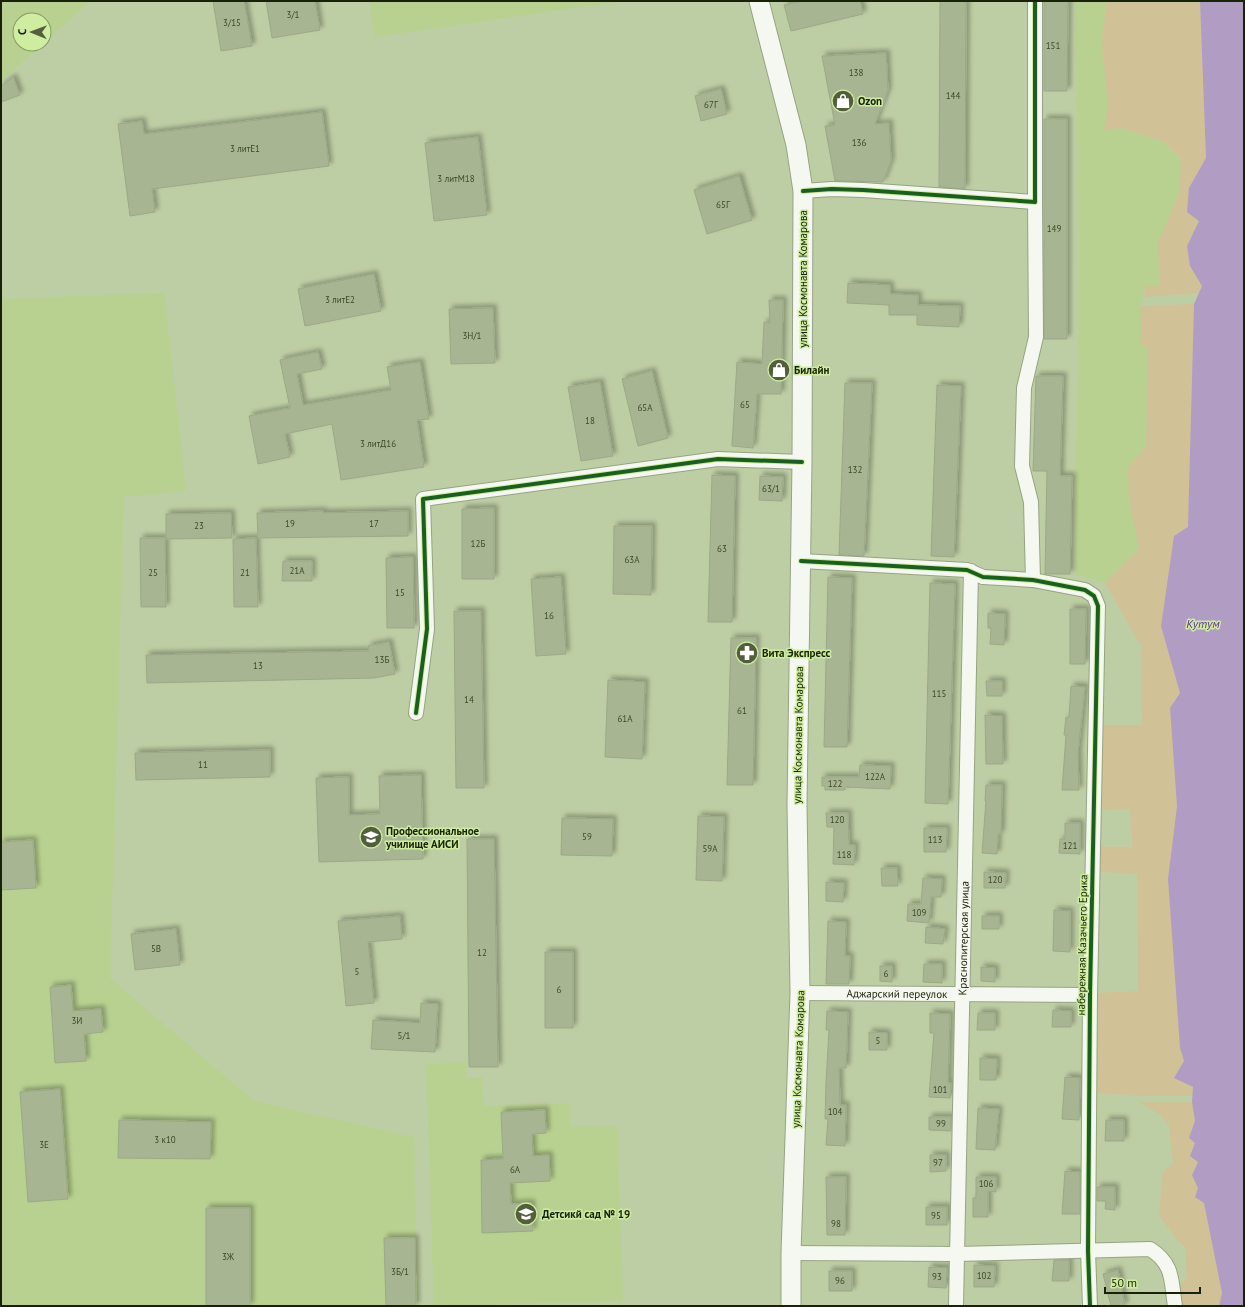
<svg xmlns="http://www.w3.org/2000/svg" width="1245" height="1307" font-family="'PT Sans',sans-serif">
<defs>
<filter id="shadow"><feDropShadow dx="3.5" dy="-3.5" stdDeviation="2" flood-color="#0004"/></filter>
</defs>
<rect width="100%" height="100%" fill="#becea4"/>
<path fill="#b8d190" d="M1 1H91L44 43V20H20V44H43L1 81Z
M369 1H625L375 37Z
M1075 1H1107L1102 42 1108 106 1104 131 1121 128 1163 141 1181 159 1179 194 1158 243 1160 286 1145 287 1141 306V347L1148 346 1146 446 1128 468 1130 506 1139 548 1105 583 1075 574 1079 251Z
M164 293 186 491 124 497 110 978 254 1101 414 1137 418 1306H1V299Z
M466 1062V1078L482 1077 484 1106 569 1103 570 1127 617 1126 623 1301 434 1306 426 1064Z"/>
<path fill="#d1c197" d="M1107 1H1200L1206 158 1189 188 1199 221 1187 246 1190 266 1202 286 1199 293 1144 297 1145 287 1160 285 1158 243 1179 194 1181 159 1163 141 1121 128 1104 131 1108 106 1102 42Z
M1194 304 1188 527 1161 626 1180 693 1170 708 1177 806 1168 879 1180 1048 1184 1061 1174 1078 1193 1087 1192 1096H1139L1096 1093 1098 993 1138 991 1137 874 1099 872 1100 847H1132L1130 809 1099 810 1102 725H1142L1141 646 1105 583 1139 548 1130 506 1128 468 1146 446 1148 347H1141V306Z
M1139 1102H1192L1195 1121 1189 1138 1196 1143 1198 1162 1192 1175 1198 1188 1195 1197 1204 1203 1222 1293 1219 1306H1180L1177 1289 1187 1278 1185 1247 1177 1240 1159 1215 1163 1172 1173 1164 1169 1125 1159 1114Z"/>
<path fill="#b19cc4" d="M1200 1H1244V1306H1219L1222 1293 1204 1203 1195 1197 1198 1188 1192 1175 1198 1162 1190 1156 1195 1143 1189 1138 1195 1121 1192 1102 1193 1087 1174 1078 1184 1061 1180 1048 1168 879 1177 806 1170 708 1180 693 1161 626 1174 536 1188 527 1194 304 1202 286 1190 266 1187 246 1199 221 1187 212 1189 188 1206 158Z"/>
<path fill="#a7b592" stroke="#9ca987" filter="url(#shadow)" d="M213 1H244L252 46 221 51Z
M266 1H315L320 30 272 38Z
M803 1H860L863 14 791 31 784 5Z
M940 1H966L965 189 939 187Z
M1044 1H1068L1067 91H1044Z
M886 53 888 90 875 124 889 123 891 161 883 182 835 181 825 126 835 125 822 56Z
M13 77 20 95 1 102V86Z
M721 89 727 114 701 121 695 96Z
M322 112 329 166 152 189 155 212 130 216 118 124 142 121 144 134Z
M1044 119H1067V339H1044Z
M478 137 487 215 434 221 425 143Z
M739 176 752 220 707 234 694 190Z
M374 274 381 311 305 326 298 289Z
M848 283 890 285V294L918 295V305L960 306 959 327 917 325V315H889V305L847 303Z
M769 300H783L781 394H757L753 448 732 446 737 362 762 364 764 322 770 323Z
M493 308 495 363 451 364 449 309Z
M318 352 322 369 297 374 303 405 391 390 387 367 420 362 429 419 417 420 424 467 341 480 332 424 285 434 290 457 258 464 249 416 290 408 280 360Z
M652 371 668 438 638 446 622 379Z
M1036 376H1063L1060 476H1072L1070 574H1045L1047 471H1033Z
M600 382 613 456 581 461 568 387Z
M845 383H872L864 556 839 555Z
M937 385 961 386 954 557 931 556Z
M712 475 735 476 732 622H708Z
M760 476 783 477 782 501 759 500Z
M494 508V579H462V509Z
M323 511V513L408 511V536L258 538 257 513Z
M231 513 232 538 166 539V514Z
M614 526H652L651 595 613 594Z
M140 538H165L166 607H141Z
M256 538 258 607H234L233 539Z
M413 557 414 628H387L386 558Z
M283 561H312V581H282Z
M561 577 566 654 536 656 531 579Z
M828 577 852 578 847 747H824Z
M930 583 955 584 948 804 925 803Z
M1070 609H1086L1085 664H1070Z
M454 611H481L484 788H456Z
M988 613 1005 614 1004 645 990 644 991 628H988Z
M731 638H756L753 785H727Z
M389 642 395 674 374 678 147 683 146 655 369 651 368 646Z
M608 680 645 682 642 759 605 757Z
M986 681H1002V696H987Z
M1071 686 1085 687 1078 752 1079 790H1062L1066 735H1064L1066 717 1069 718Z
M985 715 1002 716 1003 764H986Z
M270 750V777L136 780 135 753Z
M860 765 891 766 890 789 845 787V790H825V786H822V777H859Z
M421 775 423 859 319 862 316 778 349 777V815L380 814 379 776Z
M986 785H1002L1001 834H998L997 854 982 853 986 801H985Z
M826 813H848L849 845H855L854 865 833 864 834 827H827Z
M698 816 724 817 722 881 696 880Z
M562 818 613 819 612 856 561 855Z
M1065 823H1080V854L1059 853 1060 839H1065Z
M924 828H947L946 852H924Z
M467 839H494L498 1067H469Z
M33 840 36 888 1 890V842Z
M881 868H897L898 886H882Z
M984 872 1006 873 1005 888H984Z
M923 878 942 879 941 897H931L929 923 907 921 908 904H921Z
M826 882 844 883 843 902 826 901Z
M1054 910 1070 911V952L1053 951Z
M400 916 402 939 368 942 374 1003 346 1006 338 921Z
M982 916H999V929H982Z
M828 921 846 922 845 956H850L849 984H826Z
M926 927 945 929 943 944 925 943Z
M176 929 180 965 135 970 131 934Z
M545 952H573V1028H545Z
M924 964H942V983L923 982Z
M880 966H892V982L880 981Z
M981 967 995 968V982L981 981Z
M71 985 73 1011 101 1009 103 1032 84 1034 86 1061 55 1063 50 987Z
M421 1003 438 1004 435 1052 371 1049 373 1020 420 1023Z
M1053 1010 1071 1011V1027H1052Z
M827 1011 848 1012 846 1068H839L840 1105H846L845 1146 826 1145 828 1119H825L826 1083 829 1030H826Z
M930 1013 950 1014 948 1083H951L950 1098 929 1097 934 1033H930Z
M978 1013H995V1030H977Z
M869 1032 887 1033V1050H869Z
M980 1058 997 1059 996 1080H980Z
M1065 1077 1080 1078 1079 1120 1062 1119Z
M60 1089 68 1199 28 1202 20 1092Z
M978 1108 999 1109 995 1150 976 1149Z
M545 1110 546 1133 532 1134 533 1156 549 1155 550 1181 510 1183 511 1204 531 1203 533 1231 482 1233 481 1160 503 1159 501 1112Z
M929 1117H951V1131L929 1130Z
M119 1120 211 1122 210 1159 118 1158Z
M1106 1120H1124V1141H1105Z
M930 1155H946V1171L930 1172Z
M1065 1171 1080 1172V1214H1062Z
M826 1177H846L845 1235H827Z
M976 1177H996V1192L988 1191V1217H973V1198H976Z
M1097 1187H1115V1210L1105 1209 1106 1201H1097Z
M926 1207H947V1225H926Z
M206 1208H250V1306H206Z
M384 1238H415L416 1306H386Z
M1054 1260H1069V1281H1052Z
M974 1265 995 1266 994 1287H974Z
M929 1267 947 1268 946 1288 928 1287Z
M1118 1270 1125 1306H1111L1103 1274Z
M829 1271H852V1291H829Z"/>
<g fill="none" stroke-linecap="round" stroke-linejoin="round">
<g stroke="#96a382" stroke-width="16">
<g id="street">
<path d="M803 191 832 189 863 190 1035 202V1"/>
<path d="M801 561 967 570 983 577 1033 580 1085 590 1094 596 1098 606 1090 995 1088 1251 1090 1306"/>
<path d="M1033 580 1031 502 1022 466 1024 388 1036 337 1035 202"/>
<path d="M416 713 427 629 423 499 718 459 802 462"/>
<path id="s1" d="M800 993 1090 995"/>
<path d="M791 1253 957 1254 1150 1249C1174 1264 1171 1281 1175 1306"/>
<path id="s2" d="M956 1306 971 571"/>
</g>
</g>
<g stroke="#96a382" stroke-width="21">
<path id="secondary" d="M759 1 796 145 803 191 802 462 797 805 800 993 791 1253V1306"/>
</g>
<use href="#street" stroke="#f5f8f1" stroke-width="14"/>
<use href="#secondary" stroke="#f5f8f1" stroke-width="19"/>
<g stroke="#ceeda0" stroke-width="6">
<path id="cycleway" d="M803 191 832 189 863 190 1035 202V1
M801 561 967 570 983 577 1033 580 1085 590 1094 596 1098 606 1090 995 1088 1251 1090 1306
M416 713 427 629 423 499 718 459 802 462"/>
</g>
<use href="#cycleway" stroke="#1b5e20" stroke-width="4"/>
</g>
<defs>
<g id="shop-disc" transform="scale(1.15)"><circle r="9.5" fill="#525e3c" stroke="#ceeda0"/><path d="M-5-2.5h2.3a2.7 3.5 0 0 1 5.4 0H5L5.5 6h-11ZM-1.5-2.5h3a1.5 2.3 0 0 0-3 0Z" fill="#fff"/></g>
<g id="pharmacy-disc" transform="scale(1.15)"><circle r="9.5" fill="#525e3c" stroke="#ceeda0"/><path d="M-2-6h4v4h4v4h-4v4h-4v-4h-4v-4h4Z" fill="#fff"/></g>
<g id="university-disc" transform="scale(1.15)"><circle r="9.5" fill="#525e3c" stroke="#ceeda0"/><path d="M0-5L7-2L0 1L-7-2ZM-4 1L0 2.5L4 1V4Q0 6-4 4Z" fill="#fff"/></g>
<g id="school-disc" transform="scale(1.15)"><circle r="9.5" fill="#525e3c" stroke="#ceeda0"/><path d="M0-5L7-2L0 1L-7-2ZM-4 1L0 2.5L4 1V4Q0 6-4 4Z" fill="#fff"/></g>
</defs>
<g fill-rule="evenodd">
<use href="#shop-disc" x="843" y="101"/>
<use href="#shop-disc" x="779" y="370"/>
<use href="#pharmacy-disc" x="747" y="653"/>
<use href="#university-disc" x="371" y="837"/>
<use href="#school-disc" x="526" y="1214"/>
</g>
<g text-anchor="middle" stroke-width="3" stroke-linejoin="round" paint-order="stroke">
<g font-size="9" fill="#3c4728">
<text x="293" y="18">3/1</text>
<text x="232" y="26">3/15</text>
<text x="1053" y="49">151</text>
<text x="856" y="76">138</text>
<text x="953" y="99">144</text>
<text x="711" y="108">67Г</text>
<text x="859" y="146">136</text>
<text x="245" y="152">3 литЕ1</text>
<text x="456" y="182">3 литМ18</text>
<text x="723" y="208">65Г</text>
<text x="1054" y="232">149</text>
<text x="340" y="303">3 литЕ2</text>
<text x="472" y="339">3Н/1</text>
<text x="745" y="408">65</text>
<text x="645" y="411">65А</text>
<text x="590" y="424">18</text>
<text x="378" y="447">3 литД16</text>
<text x="855" y="473">132</text>
<text x="771" y="492">63/1</text>
<text x="290" y="527">19</text>
<text x="374" y="527">17</text>
<text x="199" y="529">23</text>
<text x="478" y="547">12Б</text>
<text x="722" y="552">63</text>
<text x="632" y="563">63А</text>
<text x="297" y="574">21А</text>
<text x="153" y="576">25</text>
<text x="245" y="576">21</text>
<text x="400" y="596">15</text>
<text x="549" y="619">16</text>
<text x="382" y="663">13Б</text>
<text x="258" y="669">13</text>
<text x="939" y="697">115</text>
<text x="469" y="703">14</text>
<text x="742" y="714">61</text>
<text x="625" y="722">61А</text>
<text x="203" y="768">11</text>
<text x="875" y="780">122А</text>
<text x="835" y="787">122</text>
<text x="837" y="823">120</text>
<text x="587" y="840">59</text>
<text x="935" y="843">113</text>
<text x="1070" y="849">121</text>
<text x="710" y="852">59А</text>
<text x="844" y="858">118</text>
<text x="995" y="883">120</text>
<text x="919" y="916">109</text>
<text x="156" y="952">5В</text>
<text x="482" y="956">12</text>
<text x="357" y="975">5</text>
<text x="886" y="977">6</text>
<text x="559" y="993">6</text>
<text x="77" y="1024">3И</text>
<text x="404" y="1039">5/1</text>
<text x="878" y="1044">5</text>
<text x="940" y="1093">101</text>
<text x="835" y="1115">104</text>
<text x="941" y="1127">99</text>
<text x="165" y="1143">3 к10</text>
<text x="44" y="1148">3Е</text>
<text x="938" y="1166">97</text>
<text x="515" y="1173">6А</text>
<text x="986" y="1187">106</text>
<text x="936" y="1219">95</text>
<text x="836" y="1227">98</text>
<text x="228" y="1260">3Ж</text>
<text x="400" y="1275">3Б/1</text>
<text x="984" y="1279">102</text>
<text x="937" y="1280">93</text>
<text x="840" y="1284">96</text>
</g>
<g font-size="11" font-weight="bold" fill="#182204" stroke="#ceeda0" text-anchor="start">
<text x="858" y="105">Ozon</text>
<text x="794" y="374">Билайн</text>
<text x="762" y="657">Вита Экспресс</text>
<text x="386" y="835">Профессиональное<tspan x="386" dy="13">училище АИСИ</tspan></text>
<text x="542" y="1218">Детсикй сад № 19</text>
</g>
<g font-size="11" fill="#182204" stroke="#ceeda0">
<text transform="translate(803 279) rotate(-90)" y="4">улица Космонавта Комарова</text>
<text transform="translate(798 735) rotate(-89)" y="4">улица Космонавта Комарова</text>
<text dy="4" stroke="none"><textPath href="#s2" startOffset="368">Краснопитерская улица</textPath></text>
<text transform="translate(1082 945) rotate(-89)" y="4">набережная Казачьего Ерика</text>
<text dy="4" stroke="none"><textPath href="#s1" startOffset="97">Аджарский переулок</textPath></text>
<text transform="translate(798 1059) rotate(-88)" y="4">улица Космонавта Комарова</text>
</g>
<g font-size="12" font-style="italic" fill="#64338d" stroke="#ceeda0">
<text x="1203" y="628">Кутум</text>
</g>
</g>
<rect width="1245" height="1307" fill="none" stroke="#182204" stroke-width="4"/>
<g transform="translate(32 32) rotate(271)"><circle r="19" fill="#ceeda0" stroke="#859c62"/>
<path d="M0-3L7 15L0 10L-7 15Z" fill="#525e3c"/>
<text y="-6" font-size="11" font-weight="bold" text-anchor="middle" fill="#182204">С</text>
</g>
<path d="M1105 1287v6h95v-6" fill="none" stroke="#182204" stroke-width="2"/>
<text x="1111" y="1287" font-size="12" fill="#182204" stroke="#ceeda0" stroke-width="3" paint-order="stroke">50 m</text>
</svg>
